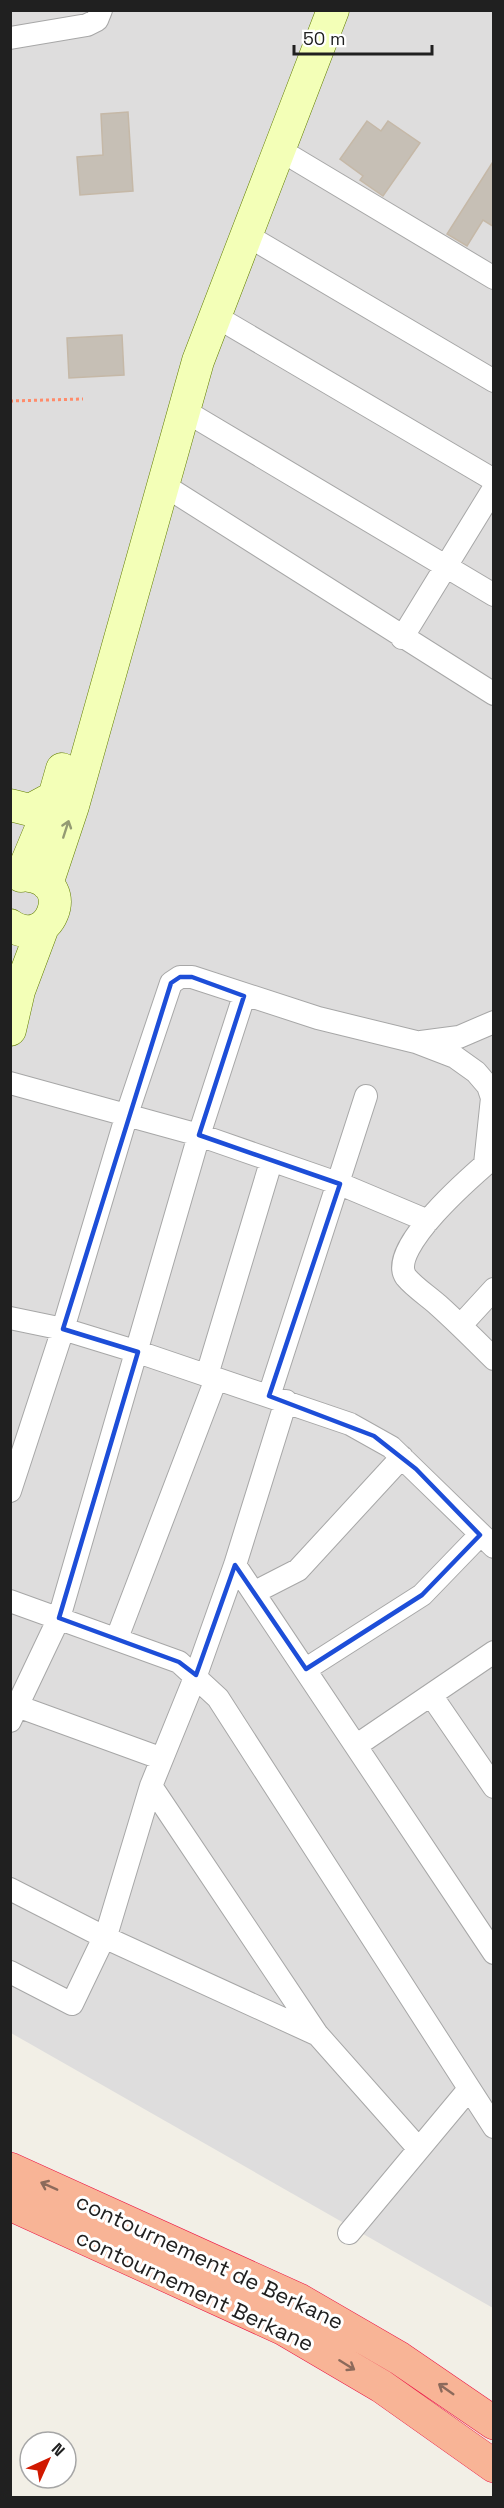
<svg xmlns="http://www.w3.org/2000/svg" width="504" height="2508" font-family="'Space Grotesk',sans-serif">
<rect width="100%" height="100%" fill="#f2efe6"/>
<path fill="#dedddd" d="M11 11H493V2308L11 2033Z"/>
<path fill="#c6bfb5" stroke="#c5b8a7" stroke-width="1.5" d="M128 112 133 191 80 195 77 157 103 155 101 114Z
M367 121 381 131 388 121 420 143 383 196 360 180 363 176 340 159Z
M494 160V227L483 220 467 246 447 234Z
M122 335 124 375 69 378 67 338Z"/>
<g fill="none" stroke-linecap="round" stroke-linejoin="round">
<g stroke="#a7a7a7" stroke-width="24">
<path id="minor" d="M10 38 87 25 97 20 101 10
M280 150 494 278
M248 236 494 381
M215 316 494 480
M185 411 494 595
M162 484 494 694
M402 638 494 488
M421 1042 459 1037 494 1022
M10 1083 199 1135 340 1184 428 1221
M494 1157C474 1174 386 1249 406 1277 414 1287 428 1296 438 1305 457 1322 475 1340 494 1359
M10 1318 63 1329 138 1352 350 1424 391 1447 494 1547
M461 1325 494 1289
M207 1375 271 1162
M269 1396 366 1096
M10 1491 63 1329 127 1114 171 983 180 977H192L318 1018 416 1042 455 1057 476 1072 488 1086 492 1098 485 1164
M235 1565 494 1953
M255 1592 298 1570 402 1457
M10 1601 179 1662 218 1698 494 2127
M117 1638 216 1379
M306 1669 422 1595 480 1535
M431 1695 494 1787
M17 1706 160 1758
M10 1721 59 1618 199 1135 244 996
M357 1745 494 1652
M151 1786 317 2034 418 2148
M10 1889 104 1937 316 2034
M10 1972 72 2004 108 1929 151 1786 196 1675 235 1565 286 1401
M349 2233 469 2089"/>
</g>
<g stroke="#627f00" stroke-width="33">
<path id="secondary" d="M10 805 30 810 54 797
M21 876 54 797 62 769
M47 884 73 806 198 361 333 10
M10 925C49 952 78 883 29 876
M10 1030 19 991 43 927"/>
</g>
<g stroke="#ec1746" stroke-width="34">
<path id="trunk" d="M10 2169 299 2300 399 2358 494 2423
M10 2204 284 2329 381 2386 494 2466"/>
</g>
<path stroke="#ff8b6a" stroke-width="3" stroke-dasharray="3 3" stroke-linecap="butt" d="M10 401 83 399"/>
<use href="#minor" stroke="#fff" stroke-width="22"/>
<use href="#secondary" stroke="#f3ffb7" stroke-width="32"/>
<use href="#trunk" stroke="#f8b496" stroke-width="33"/>
</g>
<defs><path id="oneway-shaft" d="M-6 0H5M1.5-3L5.5 0L1.5 3" fill="none" stroke-width="1.6" stroke-linecap="round" stroke-linejoin="round" transform="scale(1.5)"/></defs>
<use stroke="#949b73" href="#oneway-shaft" transform="translate(66 829) rotate(-72)"/>
<g stroke="#8c6a5b">
<use href="#oneway-shaft" transform="translate(49 2186) rotate(-156)"/>
<use href="#oneway-shaft" transform="translate(347 2365) rotate(32)"/>
<use href="#oneway-shaft" transform="translate(446 2389) rotate(-145)"/>
</g>
<path fill="none" stroke="#1d4ed8" stroke-width="4.5" stroke-linejoin="round" d="M180 977H192L244 996 199 1135 340 1184 269 1396 374 1436 416 1469 480 1535 422 1595 306 1669 235 1565 196 1675 179 1662 59 1618 138 1352 63 1329 171 983Z"/>
<g text-anchor="middle" stroke-width="6" stroke-linejoin="round" paint-order="stroke">
<g font-size="22" fill="#202020" stroke="#fff">
<text transform="translate(210 2261) rotate(25)" y="8">contournement de Berkane</text>
<text transform="translate(195 2290) rotate(25)" y="8">contournement Berkane</text>
</g>
</g>
<rect width="504" height="2508" fill="none" stroke="#202020" stroke-width="24"/>
<g transform="translate(48 2460) rotate(45)"><circle r="28" fill="#ffffff" stroke="#a6a6a6" stroke-width="1.5"/>
<path d="M0-4.5L10 22L0 15L-10 22Z" fill="#d11900"/>
<text y="-9" font-size="16" font-weight="bold" text-anchor="middle" fill="#202020">N</text>
</g>
<path d="M294 45v9h138v-9" fill="none" stroke="#202020" stroke-width="3"/>
<text x="303" y="45" font-size="18" fill="#202020" stroke="#ffffff" stroke-width="4.5" paint-order="stroke">50 m</text>
</svg>
